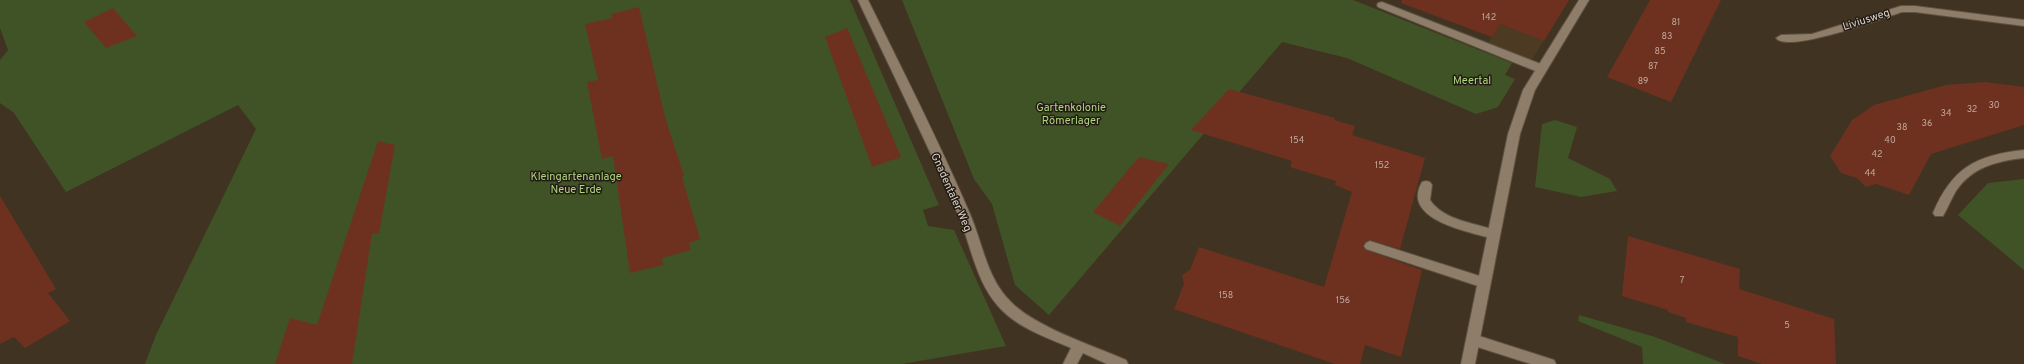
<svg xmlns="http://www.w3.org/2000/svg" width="2024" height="364" font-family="Overpass,sans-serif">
<rect width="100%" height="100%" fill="#413321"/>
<path fill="#4c3a22" d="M1517 0H1569L1531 61 1488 43Z"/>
<path fill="#405327" d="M0 0H850L939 205 923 210 928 226 954 230 1006 346 902 364H145L156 335 256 129 238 105 66 192 14 113 0 103V60L8 50 0 28Z
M902 0H1353L1512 63 1505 75 1515 79 1498 107 1476 114 1347 58 1282 42 1049 315 1015 285 992 204 974 179Z
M1555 120 1577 127 1568 158 1610 179 1617 191 1581 197 1535 187 1542 124Z
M2024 179V270L1958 215 1988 183Z
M1579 315 1655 337 1725 364H1643L1642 347 1578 321Z"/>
<path fill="#6e3120" d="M1402 0H1569L1544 41 1501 24 1492 37 1401 3Z
M1650 0H1721L1671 102 1607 77Z
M639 7 665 117 684 176 682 177 700 239 689 243 691 250 662 258 663 265 630 273 613 156 602 159 587 82 598 80 585 24 612 18 611 14Z
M113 8 137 36 106 48 84 22Z
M847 28 901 157 872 167 825 37Z
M1985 82 2024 87V125L1931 154 1909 195 1876 184 1866 187 1857 178 1841 173 1830 156 1852 120 1874 105 1946 85Z
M1229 89 1335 118 1334 120 1355 126 1352 135 1425 158 1400 249 1370 240 1363 245 1366 250 1422 270 1401 357 1365 345 1360 364H1335L1174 309 1184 284 1182 275 1190 270 1199 247 1324 287 1352 192 1335 185 1336 181 1290 167 1292 161 1191 130Z
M378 141 395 145 379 233 372 234 352 364H275L290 318 317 325Z
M1139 157 1169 164 1120 226 1093 212Z
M0 196 56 289 48 293 70 321 25 348 14 337 0 344Z
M1628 236 1740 269 1739 289 1834 319 1836 364H1762L1738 356V337L1686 322V318L1668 312V310L1622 296Z"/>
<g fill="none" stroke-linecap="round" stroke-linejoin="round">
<g stroke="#5e5242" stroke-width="2">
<path id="service" d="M1382 2 1546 66 1547 69 1542 73 1538 72 1378 7 1377 5 1378 3Z
M1426 181 1430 182 1432 185 1430 200C1444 221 1476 223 1498 231L1500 234 1498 237 1494 239C1470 232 1400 220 1422 182Z
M1370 241 1489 279 1490 283 1489 287 1484 288 1366 249 1364 246 1366 243Z
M1473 334 1554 360 1556 364H1531L1468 344 1466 340 1468 336Z"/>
</g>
<g stroke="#5e5242" stroke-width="2">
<path id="minor" d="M858 0H868C903 71 939 141 970 214 983 244 987 280 1012 303 1036 327 1094 346 1126 360L1128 364H1107L1083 353 1077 364H1063L1071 348C1046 337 1017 328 998 306 975 280 971 244 957 212 926 141 891 70 858 0Z
M1579 0H1589L1535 90 1520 134 1475 364H1461L1508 134 1523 90Z
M1901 6H1915L2024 20V26L1915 12H1902C1883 18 1787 54 1776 38L1781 35 1812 34Z
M2024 150V158C1997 161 1972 167 1956 191 1951 199 1948 208 1943 216H1935L1933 213C1952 168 1976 155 2024 150Z"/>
</g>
<use href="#service" fill="#8e7d69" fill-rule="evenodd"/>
<use href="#minor" fill="#8e7d69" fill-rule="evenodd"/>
</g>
<g text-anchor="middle" stroke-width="3" stroke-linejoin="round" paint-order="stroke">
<g font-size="9" fill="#c0aa9d">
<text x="1489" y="20">142</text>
<text x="1676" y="25">81</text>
<text x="1667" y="39">83</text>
<text x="1660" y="54">85</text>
<text x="1653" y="69">87</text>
<text x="1643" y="84">89</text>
<text x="1994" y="108">30</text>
<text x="1972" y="112">32</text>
<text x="1946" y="116">34</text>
<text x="1927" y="126">36</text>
<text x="1902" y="130">38</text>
<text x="1297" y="143">154</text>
<text x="1890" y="143">40</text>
<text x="1877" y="157">42</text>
<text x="1382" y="168">152</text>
<text x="1870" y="176">44</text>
<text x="1682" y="283">7</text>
<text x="1226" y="298">158</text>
<text x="1343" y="303">156</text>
<text x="1787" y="328">5</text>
</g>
<g font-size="11" fill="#dbd2c7" stroke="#231c14">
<text transform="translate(1866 19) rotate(-18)" y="4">Liviusweg</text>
<text transform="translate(952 192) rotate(66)" y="4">Gnadentaler Weg</text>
</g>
<g font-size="11" fill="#afd67f" stroke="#231c14">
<text x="1472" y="84">Meertal</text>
<text x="1071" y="111">Gartenkolonie<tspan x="1071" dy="13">Römerlager</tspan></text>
<text x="576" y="180">Kleingartenanlage<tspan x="576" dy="13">Neue Erde</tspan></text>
</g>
</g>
</svg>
